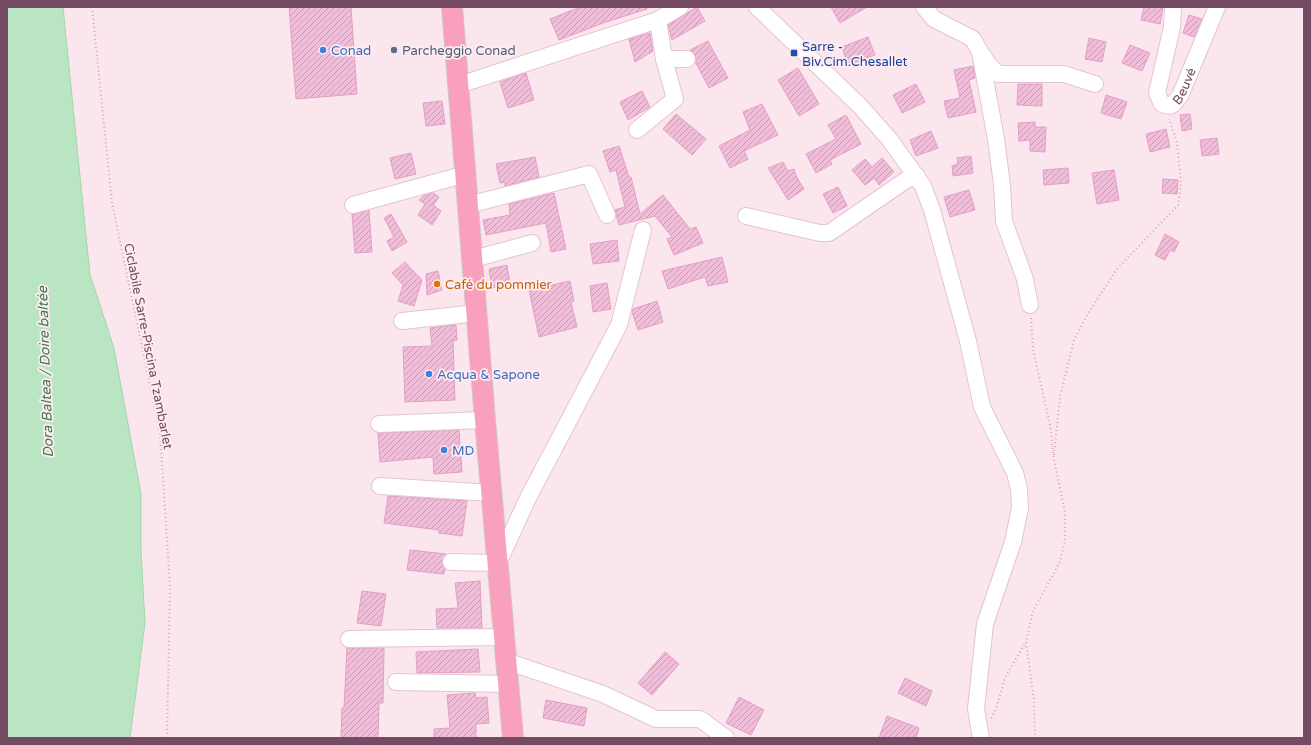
<svg xmlns="http://www.w3.org/2000/svg" width="1311" height="745" font-family="'Varela Round',sans-serif">
<defs>
<pattern id="building-hatch" width="6" height="6" patternUnits="userSpaceOnUse"><rect width="6" height="6" fill="#f1beda"/><path d="M-1 1l2-2M0 6l6-6M5 7l2-2" fill="none" stroke="#c89cb4"/></pattern>
</defs>
<rect width="100%" height="100%" fill="#fce6ed"/>
<path fill="#bae5c3" stroke="#a1d7ad" d="M7 7H63L90 275 114 348 141 494V551L145 623 130 738H7Z"/>
<path fill="url(#building-hatch)" stroke="#e39fc5" d="M289 7H351L357 94 296 99Z
M580 7H647V9L603 23 559 40 550 19Z
M697 7 705 21 672 40 668 25Z
M831 7H867L840 23Z
M1144 7H1163L1160 24 1141 20Z
M1189 15 1202 19 1194 37 1183 33Z
M650 33 653 51 635 62 629 39Z
M868 37 875 55 848 65 842 47Z
M1089 38 1106 42 1102 62 1085 59Z
M708 41 728 78 709 88 696 63 695 55 690 50Z
M1130 45 1150 53 1142 71 1122 63Z
M973 66 975 78 969 80 976 112 948 118 944 101 960 98 954 70Z
M798 68 819 104 799 116 778 80Z
M526 73 534 100 508 108 500 82Z
M916 84 925 102 902 113 893 95Z
M1018 84H1042V106L1017 105Z
M642 91 650 107 628 120 620 102Z
M1106 95 1127 102 1121 119 1101 113Z
M442 101 445 124 426 126 423 103Z
M762 104 778 135 744 151 748 159 730 168 719 146 750 130 743 112Z
M676 114 706 139 692 155 663 129Z
M1190 114 1192 129 1182 131 1180 115Z
M846 115 861 144 830 160 832 164 816 173 806 154 836 139 828 125Z
M1035 122V127H1046L1045 152 1030 151V140L1019 141 1018 123Z
M1166 129 1170 147 1150 152 1146 134Z
M931 131 938 148 916 156 910 140Z
M1217 138 1219 154 1202 156 1200 140Z
M619 146 629 177H631L640 214 663 195 690 229 696 227 703 243 674 255 667 239 672 237 655 216 619 225 615 210 625 207 616 170 610 172 603 151Z
M411 153 416 174 395 179 390 158Z
M971 156 973 173 953 176 952 166 958 164 957 158Z
M535 157 539 177 505 186V182L500 183 496 164Z
M882 158 894 172 879 185 874 178 865 185 852 170 865 159 872 167Z
M783 162 788 171 794 169 796 176 804 189 788 200 768 168Z
M1068 168 1069 183 1044 185 1043 170Z
M1114 170 1119 200 1097 204 1092 173Z
M1163 179 1178 180 1177 194 1162 193Z
M838 187 847 206 833 213 823 194Z
M969 190 975 210 950 217 944 197Z
M433 193 439 197 433 205 441 211 432 225 418 215 425 204 419 200 423 196Z
M554 193 566 249 551 252 546 223 486 235 483 220 510 215 509 204Z
M369 210 372 252 355 253 352 214Z
M391 214 407 242 392 251 387 241 394 237 384 218Z
M1165 234 1179 242 1174 252 1170 250 1165 260 1155 255Z
M617 240 619 261 593 264 590 244Z
M722 257 728 282 708 286 705 277 668 289 662 271Z
M405 262 422 280 414 306 398 301 403 285 392 273Z
M507 265 510 284 492 288 489 269Z
M438 271 442 290 427 295 426 274Z
M570 281 574 301 571 302 577 327 539 337 529 290Z
M607 283 611 309 593 312 590 286Z
M657 301 663 322 638 330 632 312 633 309Z
M456 325 457 340 453 341 455 400 405 402 403 347 432 346 430 328Z
M459 430 462 472 434 474 433 457 380 462 378 433Z
M388 496 467 501 462 536 439 533V530L384 523Z
M410 550 446 554 442 561 445 569 444 574 407 570Z
M480 581 482 628H437L436 609 458 608 455 583Z
M362 591 386 594 381 626 357 623Z
M347 648H384L383 703H379L378 738H341L342 708H344Z
M478 649 480 672 417 673 416 652Z
M665 652 679 664 652 695 638 683Z
M905 678 932 691 926 706 898 693Z
M475 693 476 698 487 697 489 723 476 724V738H434V729L450 728 447 695Z
M739 697 764 710 751 735 726 723Z
M546 700 587 708 584 726 543 718Z
M887 716 919 728 916 738H879Z"/>
<g fill="none" stroke-linecap="round" stroke-linejoin="round">
<g stroke="#e3c4d2" stroke-width="18">
<g id="minor">
<path d="M757 7 861 107 890 140 923 186 932 210 968 341 982 407 1015 473 1019 489 1020 508 1013 542 985 624 976 709 981 738"/>
<path d="M924 7 934 19 973 39 980 52 996 139 1002 185 1004 221 1025 279 1030 305"/>
<path id="s1" d="M1173 7 1172 27 1157 93 1162 104C1172 109 1174 103 1180 96L1217 7"/>
<path d="M981 53 989 65 998 74H1064L1095 84"/>
<path d="M664 59H687"/>
<path d="M459 85 658 20 680 7"/>
<path d="M637 130 675 99 664 59 658 20"/>
<path d="M353 205 466 174"/>
<path d="M468 205 589 174 607 215"/>
<path d="M746 216 820 233H829L906 180 917 176"/>
<path d="M473 259 532 243"/>
<path d="M402 321 477 313"/>
<path d="M379 424 485 420"/>
<path d="M380 486 492 493"/>
<path d="M451 562 498 563 528 498 619 325 643 230"/>
<path d="M349 639 504 637"/>
<path d="M506 661 603 694 656 719H700L726 738"/>
<path d="M396 682 508 684"/>
</g>
</g>
<g stroke="#d3c5cd" stroke-width="22">
<path id="major" d="M452 7 485 420 513 738"/>
</g>
<path stroke="#d6a1be" stroke-width="2" stroke-dasharray="1 3" stroke-linecap="butt" d="M92 7 112 203 160 433 170 586 167 738
M1031 318 1033 349 1050 425 1054 460 1065 512V540L1060 562 1033 611 1026 642 1034 701 1035 738
M1054 455 1060 397 1074 340 1087 315 1117 269 1178 205 1181 183 1177 143 1169 119
M991 718 996 709 1005 678 1025 643"/>
<use href="#minor" stroke="#fff" stroke-width="16"/>
<use href="#major" stroke="#f9a0bc" stroke-width="20"/>
</g>
<g fill="#3f7fe0" stroke="#ffecf2" stroke-width="1.5">
<circle cx="323" cy="50" r="4"/>
<circle cx="429" cy="374" r="4"/>
<circle cx="444" cy="450" r="4"/>
</g>
<circle fill="#5c6f8a" stroke="#ffecf2" stroke-width="1.5" cx="394" cy="50" r="4"/>
<rect fill="#1a4fb4" stroke="#ffecf2" stroke-width="1.5" x="790" y="49" width="8" height="8" rx="2"/>
<circle fill="#e8710a" stroke="#ffecf2" stroke-width="1.5" cx="437" cy="284" r="4"/>
<g text-anchor="middle" stroke-width="3.5" stroke-linejoin="round" paint-order="stroke">
<g font-size="13" fill="#164399" stroke="#ffecf2" text-anchor="start">
<text x="802" y="51">Sarre -<tspan x="802" dy="15">Biv.Cim.Chesallet</tspan></text>
</g>
<g font-size="13" fill="#366cbe" stroke="#ffecf2" text-anchor="start">
<text x="331" y="55">Conad</text>
<text x="437" y="379">Acqua &amp; Sapone</text>
<text x="452" y="455">MD</text>
</g>
<g font-size="13" fill="#4e5e75" stroke="#ffecf2" text-anchor="start">
<text x="402" y="55">Parcheggio Conad</text>
</g>
<g font-size="13" fill="#754b63" stroke="#ffecf2">
<text dy="5" stroke="none"><textPath href="#s1" startOffset="133">Beuvé</textPath></text>
<text transform="translate(149 346) rotate(79)" y="5">Ciclabile Sarre-Piscina Tzambarlet</text>
</g>
<g font-size="13" fill="#c56008" stroke="#ffecf2" text-anchor="start">
<text x="445" y="289">Café du pommier</text>
</g>
<g font-size="14" font-style="italic" fill="#3f7a4c" stroke="#ffecf2">
<text transform="translate(45 372) rotate(-92)" y="5">Dora Baltea / Doire baltée</text>
</g>
</g>
<rect width="1311" height="745" fill="none" stroke="#754b63" stroke-width="16"/>
</svg>
